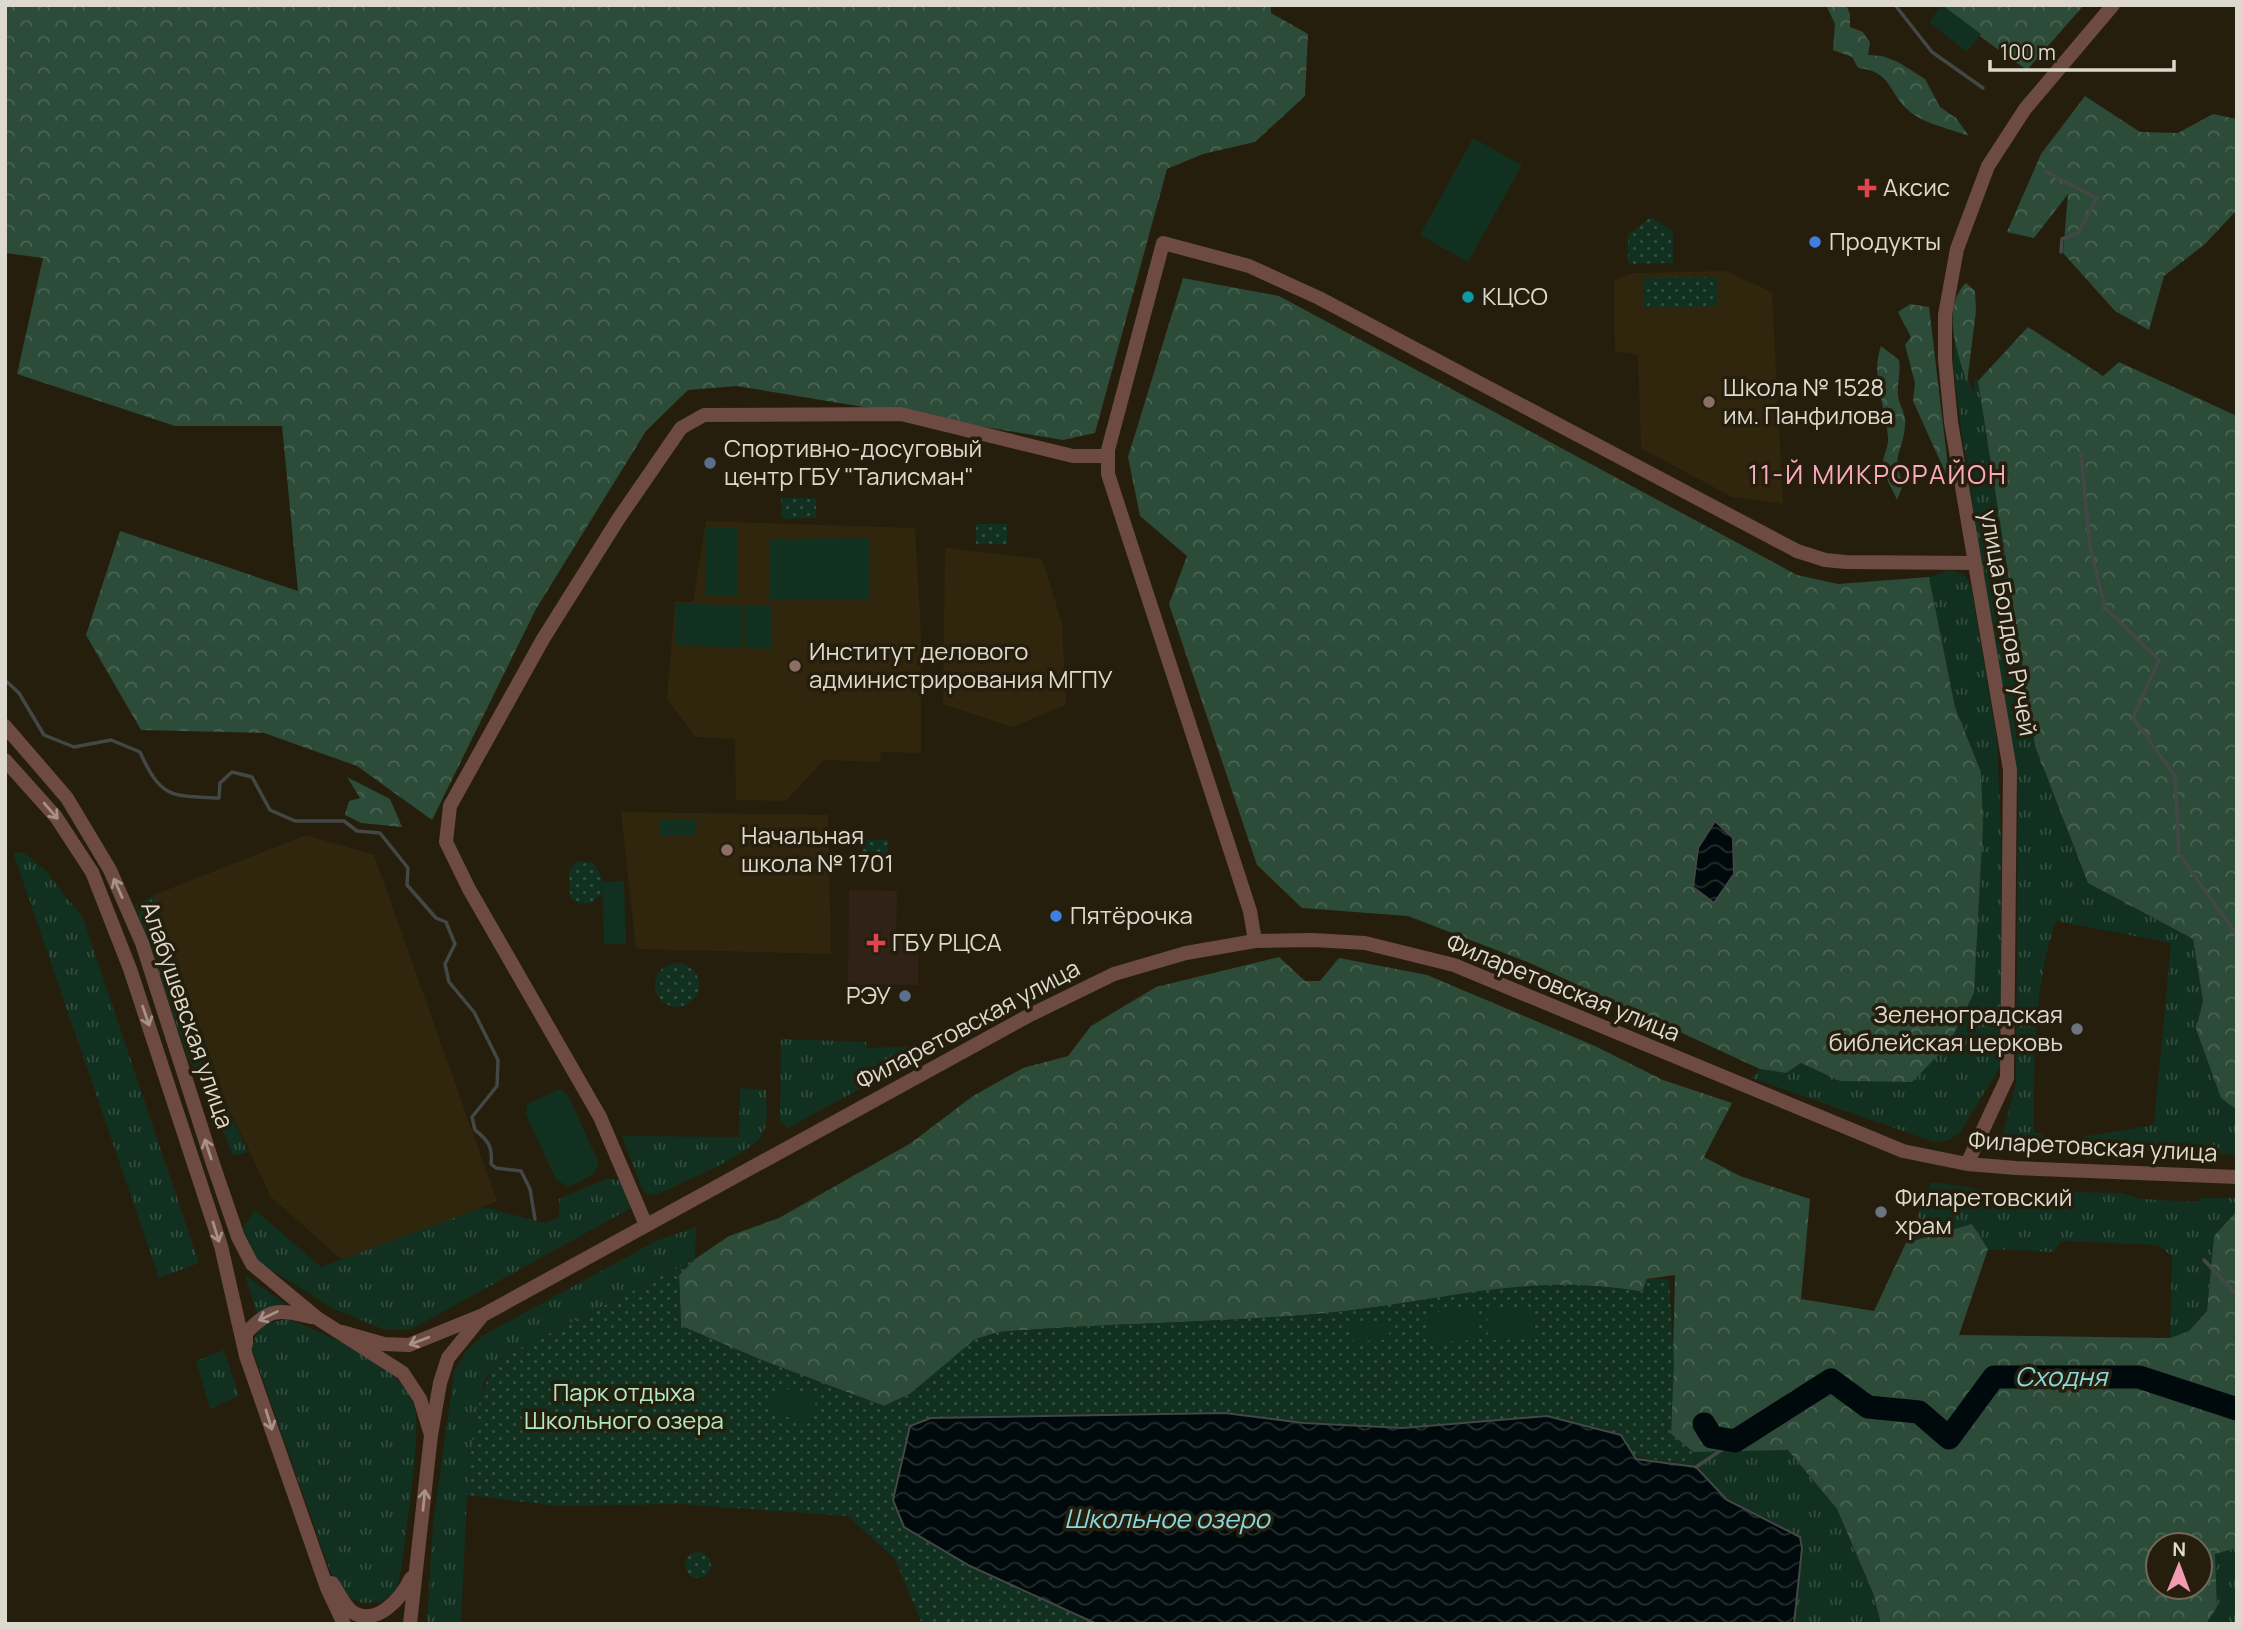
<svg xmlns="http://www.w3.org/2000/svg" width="2242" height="1629" font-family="Manrope,sans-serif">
<defs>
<pattern id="grass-tufts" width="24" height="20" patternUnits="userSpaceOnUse" patternTransform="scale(1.75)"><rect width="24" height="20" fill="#11301f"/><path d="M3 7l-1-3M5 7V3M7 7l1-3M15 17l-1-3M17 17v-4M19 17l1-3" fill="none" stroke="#334d3e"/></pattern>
<pattern id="forest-crowns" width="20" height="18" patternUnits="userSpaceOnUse" patternTransform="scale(1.75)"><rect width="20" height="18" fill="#2c4b38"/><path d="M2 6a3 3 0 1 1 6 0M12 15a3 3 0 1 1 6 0" fill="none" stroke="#4a6454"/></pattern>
<pattern id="park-dots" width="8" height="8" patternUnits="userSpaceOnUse" patternTransform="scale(1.75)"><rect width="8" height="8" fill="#11301f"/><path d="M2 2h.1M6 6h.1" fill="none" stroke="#334d3e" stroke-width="1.8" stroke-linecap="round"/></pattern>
<pattern id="water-waves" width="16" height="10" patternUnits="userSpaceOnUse" patternTransform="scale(1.75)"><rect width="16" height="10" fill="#00090b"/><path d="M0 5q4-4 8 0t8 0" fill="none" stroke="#252c2d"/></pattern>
</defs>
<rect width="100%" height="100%" fill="#251e0d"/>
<path fill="#30260e" d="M1725 271 1772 292 1783 504 1732 497 1641 448 1638 355 1615 351 1614 281 1633 273Z
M706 521 915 528 921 634V753L881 752 880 762 824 760 786 801 736 800 735 739 695 737 667 699 675 601 693 602Z
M945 548 1042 559 1062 623 1066 705 1012 727 943 704Z
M621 812 828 815 831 954 636 949Z
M306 835 374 855 497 1201 343 1261 271 1197 228 1107 154 895Z"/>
<path fill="#312217" d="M849 890 897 891 896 938 902 939 903 948H919L918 985 870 984V990L848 989Z"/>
<path fill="url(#grass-tufts)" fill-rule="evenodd" d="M1955 341 1973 393 1976 375 1978 381 2035 746 2088 883 2193 939 2203 1001 2196 1030 2221 1097 2237 1110V1155L2004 1143 2003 1133 2016 1084 2018 794 1961 429 1953 365ZM2056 921 2171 943 2154 1125 2059 1141 2034 1132C2034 1063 2033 986 2056 921Z
M1951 570 1964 575 1971 585 1997 741 2001 832V1065L1961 1131 1949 1140 1934 1142 1752 1078 1760 1069 1786 1073 1801 1063 1840 1081 1912 1082 1974 993 1983 825 1981 772 1955 707 1929 577Z
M13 852 24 853 45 870 83 918 199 1263 159 1278Z
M154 896 228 1109 248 1152 233 1156 211 1098 188 1058 135 904Z
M781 1039 866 1042 867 1048 922 1046V1055L788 1128 780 1121Z
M740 1088 766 1090C766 1102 769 1123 763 1133 752 1155 677 1185 653 1196L643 1191 622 1136 739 1137Z
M609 1178 621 1181 631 1208 410 1330H385L334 1309 257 1261 243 1228 255 1210 321 1267 483 1207 545 1223 559 1217V1199Z
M1931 1182 1994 1191 2122 1193 2141 1199 2199 1202 2201 1198H2237V1211L2214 1236 2207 1311 2189 1331 2170 1338 2172 1256 2158 1245 2061 1241 2054 1252 1988 1249 1972 1224 1906 1243Z
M696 1227 695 1259 498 1360 484 1382 475 1423 467 1495 461 1624H427L433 1525 454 1372 466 1351 482 1336 656 1241Z
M245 1275 285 1304 257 1314Z
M289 1319C328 1337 398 1360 414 1405 423 1428 404 1544 400 1576L396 1591 382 1602 362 1603 344 1595 330 1571 252 1348C256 1326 268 1322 289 1319Z
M224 1350 239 1396 210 1409 196 1361Z
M1788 1450 1837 1509 1873 1593 1881 1624H1794L1802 1548 1800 1537C1763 1516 1702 1499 1693 1452Z
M2237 1548V1624H2206L2217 1607 2215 1553Z"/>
<path fill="url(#forest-crowns)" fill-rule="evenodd" d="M5 5H1271V13L1308 34 1305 96 1255 142 1203 154 1167 169 1095 433 1063 440 737 386 688 390 646 431 536 609 432 820 357 766 264 733 141 730 86 635 120 531 298 591 282 426H175L17 374 43 258 5 253Z
M1826 5H1846L1850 14V27L1863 32 1870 43 1868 55 1882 56 1898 62 1925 79 1940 107 1956 118 1969 136C1951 129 1924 124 1909 111 1888 93 1892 71 1858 68L1852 57 1833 50 1835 24Z
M1936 5H2084L2027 70Z
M2085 96 2140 132 2178 133 2213 114 2237 119V210L2205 244 2164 276 2149 330 2115 311 2063 253 2068 194 2034 238 2007 232 2041 154Z
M1183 278 1279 296 1797 575 1838 584 1929 577 1955 707 1981 772 1983 825 1974 993 1948 1045 1912 1082 1840 1081 1801 1063 1786 1073 1760 1069 1530 963 1408 916 1302 908 1257 865 1169 604 1187 556 1140 516 1128 457Z
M1966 283 1975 291 1976 311 1967 383C1958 354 1940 308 1966 283Z
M1910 304 1929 307 1950 483 1913 401 1915 383 1905 345 1911 337 1898 312Z
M2028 327 2103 376 2119 362 2237 416V1110L2221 1098 2196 1029 2203 1001 2193 939 2088 883 2035 746 1978 381Z
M1881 346 1899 360C1901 373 1897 385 1898 394 1898 405 1907 413 1905 426 1902 457 1891 451 1903 485L1897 500C1893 490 1883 475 1883 464 1883 455 1889 447 1888 437 1886 407 1870 376 1881 346Z
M347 777 390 799 402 827 361 823 345 815 349 801 360 798Z
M1279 957 1305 981H1320L1339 958 1427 975 1595 1046 1663 1080 1732 1103 1704 1157 1740 1176 1810 1199 1801 1299 1874 1311 1906 1243 1972 1224 1988 1249 1959 1335 2170 1338 2189 1331 2207 1311 2214 1236 2237 1211V1548L2215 1554 2217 1607 2206 1624H1881L1873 1593 1837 1509 1788 1450 1693 1452 1671 1434 1675 1275 1647 1279 1643 1292C1533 1272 1435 1303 1327 1313 1218 1323 1108 1323 999 1332L976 1339 910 1394 884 1406 759 1359 681 1326 679 1275 695 1259 729 1236 779 1218 911 1143 973 1096 1023 1068 1068 1056 1091 1026 1156 987ZM2158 1545H2200V1587H2158Z"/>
<path fill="url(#park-dots)" d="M1651 217 1673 231V263L1628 264V235Z
M1717 277V306L1644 308 1643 278Z
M781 498H816V518L782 519Z
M976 524H1007V544H976Z
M863 840H888V866H863Z
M577 861 593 863 602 878 601 894 592 903 580 904 570 898 569 870Z
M655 985a22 22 0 1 1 44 0a22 22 0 1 1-44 0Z
M695 1259 679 1275 681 1326 759 1359 884 1406 910 1394 974 1340 999 1332C1108 1323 1218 1323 1327 1313 1438 1302 1528 1271 1642 1292L1647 1279H1669L1674 1361 1671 1434 1693 1452 1696 1467 1460 1425 1403 1428 1265 1419 904 1527 970 1566 1097 1624H922L895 1559 848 1516 678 1504 559 1506 467 1495C472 1448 472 1400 498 1360Z
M685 1565a13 13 0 1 1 26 0a13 13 0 1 1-26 0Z"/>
<path fill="#11301f" d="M1942 5 1981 34 1967 52 1929 22Z
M1473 138 1522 165 1468 262 1420 235Z
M706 528H738V596H705Z
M870 538V599H770V539Z
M676 603 744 606 742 648 675 645Z
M746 605H772L771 649 745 648Z
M659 819 696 820V836L659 835Z
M624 881 626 944H604L602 882Z
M560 1089 568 1095 599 1163 594 1174 569 1187 556 1180 526 1115 527 1104Z
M1534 1308 1535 1339 1488 1340 1487 1310Z
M1476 1310 1477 1340 1430 1342 1429 1312Z
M1388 1322 1390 1339 1354 1342 1353 1325Z
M776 1386 817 1397 810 1423 769 1412Z"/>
<path fill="url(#water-waves)" stroke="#434746" stroke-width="2" d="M1715 821 1733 838 1734 874 1714 903 1693 887 1698 848Z
M1225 1413 1304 1423 1403 1428 1547 1416 1621 1435 1636 1459 1696 1467 1727 1500 1800 1537 1802 1548 1794 1624H1097L970 1566 904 1527 893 1500 910 1426 931 1418Z"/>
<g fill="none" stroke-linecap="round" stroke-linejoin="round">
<path stroke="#434746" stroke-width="3.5" d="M1895 5 1932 52 1983 88
M2046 172 2097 198 2078 233 2062 239 2061 252
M2081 455 2090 547 2105 608 2159 660 2133 718 2175 776 2179 854 2235 932 2237 942
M5 680 19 693 44 735 74 747 111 740 140 752C161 799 172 796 219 798L220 783 232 772 252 777 270 810 295 821H344L357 831 380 833 408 868 407 885 436 918 446 922 455 944 445 964 449 982 474 1012 498 1060 497 1086 472 1117 475 1130C488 1140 493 1147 491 1164L496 1168 521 1171 530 1189 535 1219
M2204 1260 2237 1295
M2234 1408 2237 1396
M1696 1467 1735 1441"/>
<path stroke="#00090b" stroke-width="23" d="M1704 1424 1712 1437 1735 1441 1831 1380 1868 1407 1919 1412 1949 1438 1994 1377H2139L2237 1409"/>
<path stroke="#6d4a42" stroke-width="14" d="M5 726 67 798 110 870 142 943 213 1164 238 1237 252 1264 317 1318 403 1373 420 1399 431 1435
M5 760 56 817 92 872 130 969 221 1246 246 1356 327 1588 344 1624
M1255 941 1250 911 1108 474V450L1163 243 1249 266 1319 298 1797 551 1825 560 1846 562 1974 563
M1967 1164 2007 1078 2010 770 1951 422 1945 359V315L1957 249 1988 166 2025 109 2113 5
M646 1225 600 1117 469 889 446 842 450 806 543 639 619 518 681 428 704 415 901 414 1073 456H1108
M342 1332 384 1344 409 1345 483 1315 1028 1016 1114 974 1186 953 1255 941 1313 940 1365 943 1454 965 1903 1151 1967 1164 2016 1168 2237 1177
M246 1344V1333C270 1308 277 1309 311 1317
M332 1583C338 1592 344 1604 351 1611 376 1629 402 1597 411 1578
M410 1624 431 1435 440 1383 448 1358 482 1316"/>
</g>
<defs><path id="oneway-shaft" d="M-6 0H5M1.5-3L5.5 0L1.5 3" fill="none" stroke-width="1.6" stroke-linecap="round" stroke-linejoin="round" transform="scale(1.75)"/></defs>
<g stroke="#a69288">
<use href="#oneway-shaft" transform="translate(51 811) rotate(49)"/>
<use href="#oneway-shaft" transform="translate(118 888) rotate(-114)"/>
<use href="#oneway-shaft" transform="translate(146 1016) rotate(71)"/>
<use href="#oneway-shaft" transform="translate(208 1149) rotate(-108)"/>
<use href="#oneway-shaft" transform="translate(216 1232) rotate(73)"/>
<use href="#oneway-shaft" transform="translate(268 1316) rotate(154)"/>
<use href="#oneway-shaft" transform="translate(419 1341) rotate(159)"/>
<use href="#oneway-shaft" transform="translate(269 1420) rotate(73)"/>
<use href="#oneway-shaft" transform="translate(424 1500) rotate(-84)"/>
</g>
<g fill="#e0444e" stroke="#251e0d" stroke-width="2.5">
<path d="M1863.5 177.5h7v7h7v7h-7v7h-7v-7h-7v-7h7z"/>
<path d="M872.5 932.5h7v7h7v7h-7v7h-7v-7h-7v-7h7z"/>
</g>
<g fill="#3f7fe0" stroke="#251e0d" stroke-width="2.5">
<circle cx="1815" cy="242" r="7"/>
<circle cx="1056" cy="916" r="7"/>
</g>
<circle fill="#0f9aa8" stroke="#251e0d" stroke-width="2.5" cx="1468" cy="297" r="7"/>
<g fill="#8d6e63" stroke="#251e0d" stroke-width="2.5">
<circle cx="1709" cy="402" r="7"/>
<circle cx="795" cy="666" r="7"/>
<circle cx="727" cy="850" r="7"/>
</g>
<g fill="#5c6f8a" stroke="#251e0d" stroke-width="2.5">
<circle cx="710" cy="463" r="7"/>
<circle cx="905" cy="996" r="7"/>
</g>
<g fill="#6b7280" stroke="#251e0d" stroke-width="2.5">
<circle cx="2077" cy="1029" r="7"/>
<circle cx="1881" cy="1212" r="7"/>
</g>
<g text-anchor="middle" stroke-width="7" stroke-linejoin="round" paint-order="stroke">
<g font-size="24" fill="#ded9ce" stroke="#251e0d" text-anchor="start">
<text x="1883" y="196">Аксис</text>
<text x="1829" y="250">Продукты</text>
<text x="1482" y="305">КЦСО</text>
<text x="1723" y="396">Школа № 1528<tspan x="1723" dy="28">им. Панфилова</tspan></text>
<text x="724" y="457">Спортивно-досуговый<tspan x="724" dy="28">центр ГБУ "Талисман"</tspan></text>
<text x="809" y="660">Институт делового<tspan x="809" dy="28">администрирования МГПУ</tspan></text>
<text x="741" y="844">Начальная<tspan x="741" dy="28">школа № 1701</tspan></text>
<text x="1070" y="924">Пятёрочка</text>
<text x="892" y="951">ГБУ РЦСА</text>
<text x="891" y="1004" text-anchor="end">РЭУ</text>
<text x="2063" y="1023" text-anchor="end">Зеленоградская<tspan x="2063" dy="28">библейская церковь</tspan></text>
<text x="1895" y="1206">Филаретовский<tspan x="1895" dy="28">храм</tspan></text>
</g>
<g font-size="24" fill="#ded9ce" stroke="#251e0d">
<text transform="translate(2008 623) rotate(80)" y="8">улица Болдов Ручей</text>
<text transform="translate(1563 988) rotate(22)" y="8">Филаретовская улица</text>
<text transform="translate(187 1015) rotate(71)" y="8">Алабушевская улица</text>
<text transform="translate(968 1025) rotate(-28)" y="8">Филаретовская улица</text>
<text transform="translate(2093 1147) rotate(3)" y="8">Филаретовская улица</text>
</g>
<g font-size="24" fill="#ade9c3" stroke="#251e0d">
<text x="624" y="1401">Парк отдыха<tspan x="624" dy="28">Школьного озера</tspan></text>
</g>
<g font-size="26" letter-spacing="2" fill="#fcaabf" stroke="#251e0d">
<text x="1878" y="484">11-Й МИКРОРАЙОН</text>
</g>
<g font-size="26" font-style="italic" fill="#87d7e0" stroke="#251e0d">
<text x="2061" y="1386">Сходня</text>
<text x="1167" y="1528">Школьное озеро</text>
</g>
</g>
<rect width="2242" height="1629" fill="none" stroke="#ded9ce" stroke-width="14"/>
<g transform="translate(2179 1566) rotate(1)"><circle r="33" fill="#251e0d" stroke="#6f695a" stroke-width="2"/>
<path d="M0-5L12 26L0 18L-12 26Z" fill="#f19ab1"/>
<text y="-10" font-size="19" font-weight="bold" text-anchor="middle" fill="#ded9ce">N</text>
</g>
<path d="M1990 60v10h184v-10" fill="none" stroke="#ded9ce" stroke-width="3.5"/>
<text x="2000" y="60" font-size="21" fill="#ded9ce" stroke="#251e0d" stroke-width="5" paint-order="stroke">100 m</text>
</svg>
